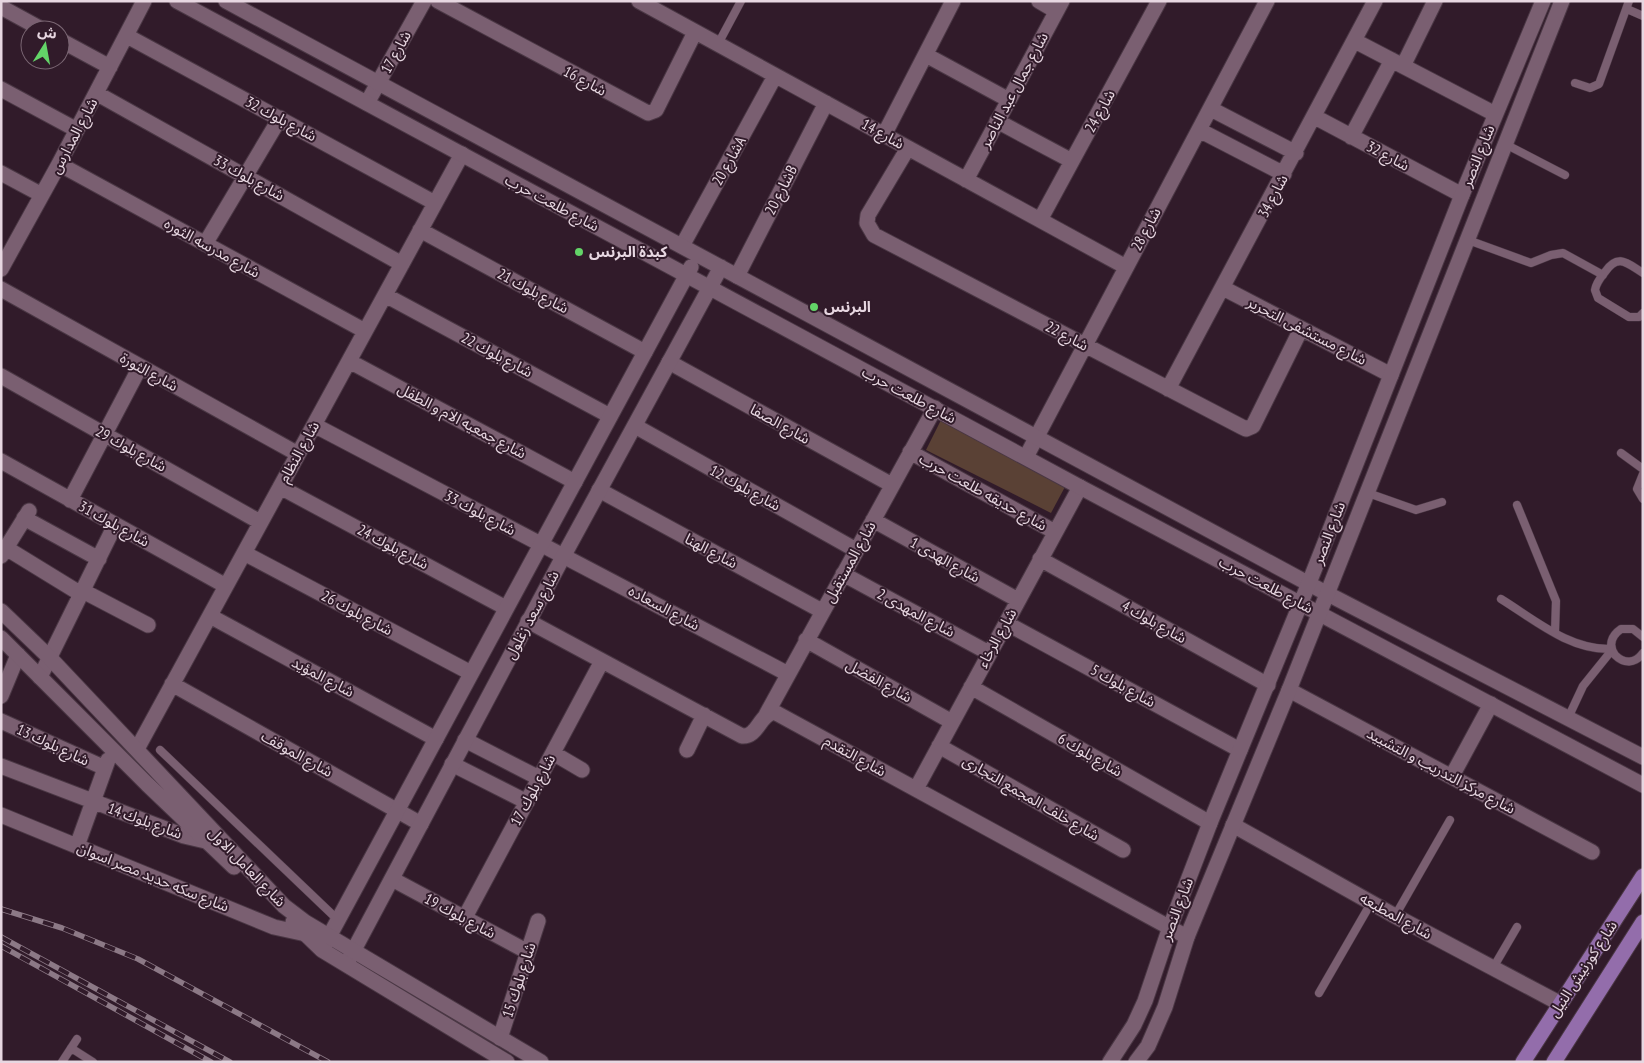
<svg xmlns="http://www.w3.org/2000/svg" width="1644" height="1063" font-family="'PT Sans Narrow','Noto Sans Arabic',sans-serif">
<rect width="100%" height="100%" fill="#311b2a"/>
<path fill="#5a4135" d="M941 420 1066 485 1051 513 926 450Z"/>
<g fill="none" stroke-linecap="round" stroke-linejoin="round">
<g stroke="#4a3744" stroke-width="9">
<path id="service" d="M1627 9 1643 16
M718 44 741 1
M1575 83 1590 88 1599 84 1629 1
M1505 144 1565 175
M1468 240 1531 263 1551 255 1563 253 1603 275
M1643 273C1627 263 1618 253 1605 272 1601 277 1596 283 1595 290L1598 298 1629 317H1639L1643 313
M1621 453 1643 469
M1643 474 1637 489 1643 499
M1368 493 1416 510 1442 502
M1517 505 1556 601 1555 632
M1501 599C1535 620 1569 650 1611 649
M1643 637 1633 629H1621C1611 636 1608 645 1615 655 1624 664 1635 664 1643 653
M1568 718 1583 686 1612 650
M160 750 338 920
M1395 916 1450 820
M1493 968 1517 927
M1319 993 1371 903
M71 1048 93 1062
M62 1062 77 1039"/>
</g>
<g stroke="#4a3744" stroke-width="17">
<path id="minor" d="M438 1 648 113 656 110 695 32
M639 1 1126 267
M1039 1 1056 11
M1 7 43 30
M127 36 435 203
M60 40 110 67
M1355 41 1495 114
M926 55 1009 100
M1403 66 1435 1
M1 89 77 130
M96 93 402 264
M367 103 424 1
M1211 109 1296 153
M1315 117 1462 195
M997 121 1072 161
M1199 130 1284 174
M884 135 953 1
M1351 137 1392 60
M908 148 868 215 867 223 874 235 1242 427 1246 429 1253 426 1301 329
M59 164 365 331
M1 173 42 195
M966 180 1062 1
M1040 220 1159 1
M420 230 645 352
M205 244 280 118
M682 246 775 76
M1 269 59 164 144 1
M737 276 826 103
M1223 288 1391 375
M1 289 298 454
M385 295 610 416
M349 361 575 482
M669 362 892 485
M1 376 260 522
M1168 389 1375 1
M314 425 788 674
M635 426 856 550
M910 452 1055 532
M1026 457 1267 1
M1 461 226 586
M280 487 506 608
M599 490 822 611
M70 500 140 367
M24 518 99 559
M873 520 1018 600
M6 548 81 594
M244 553 471 673
M1 556 29 511
M1040 559 1268 685
M843 574 989 653
M83 591 148 625
M210 616 436 739
M528 621 742 736C758 737 759 715 774 712L778 714 1187 937
M1006 623 1240 750
M806 640 952 722
M40 677 115 525
M172 684 421 824
M971 687 1210 823
M1289 690 1592 852
M1 696 18 655
M766 715 935 408
M1 721 105 768
M465 740 539 778
M939 746 1123 850
M137 749 462 154
M687 750 704 715
M553 753 582 770
M452 764 527 802
M1 766 184 836 214 843
M1452 776 1491 704
M916 789 1080 487
M1 815 274 927 306 934
M1233 825 1395 916 1561 1004
M77 846 108 760
M392 879 528 952
M464 919 602 661
M500 1038 538 921"/>
</g>
<g stroke="#4a3744" stroke-width="17">
<path id="tertiary" d="M177 1 1080 487 1643 785
M226 1 1326 593 1643 757
M324 946 691 267
M348 961 564 555 721 267"/>
</g>
<g stroke="#4a3744" stroke-width="17">
<path id="secondary" d="M1 611 50 658 284 906 305 922 541 1062
M1 638 147 784 234 867
M293 922 322 950 507 1062
M1110 1062 1134 1025 1145 1001 1170 927 1210 823 1309 583 1462 195 1543 1
M1136 1062 1148 1046 1165 1007 1187 937 1289 690 1562 1"/>
</g>
<g stroke="#4a3744" stroke-width="17">
<path id="primary" d="M1523 1062 1643 876
M1554 1062 1643 922"/>
</g>
<use href="#service" stroke="#7a5f71" stroke-width="8"/>
<use href="#minor" stroke="#7a5f71" stroke-width="15"/>
<use href="#tertiary" stroke="#7a5f71" stroke-width="15"/>
<use href="#secondary" stroke="#7a5f71" stroke-width="15"/>
<use href="#primary" stroke="#936dab" stroke-width="15"/>
<g stroke="#8c7986" stroke-width="5.5">
<path id="rail" d="M1 909 62 928 138 959 328 1062
M1 937 230 1062
M1 946 211 1062"/>
</g>
<use href="#rail" stroke="#311b2a" stroke-width="4" stroke-dasharray="11" stroke-linecap="butt"/>
</g>
<g fill="#63d468" stroke="#311b2a" stroke-width="2">
<circle cx="579" cy="252" r="5"/>
<circle cx="814" cy="307" r="5"/>
</g>
<g text-anchor="middle" stroke-width="4" stroke-linejoin="round" paint-order="stroke">
<g font-size="15" fill="#e7d7e1" stroke="#311b2a">
<text transform="translate(396 52) rotate(-61)" y="5">شارع 17</text>
<text transform="translate(585 81) rotate(28)" y="5">شارع 16</text>
<text transform="translate(1014 90) rotate(-62)" y="5">شارع جمال عبد الناصر</text>
<text transform="translate(1100 111) rotate(-61)" y="5">شارع 24</text>
<text transform="translate(281 119) rotate(28)" y="5">شارع بلوك 32</text>
<text transform="translate(883 134) rotate(29)" y="5">شارع 14</text>
<text transform="translate(74 136) rotate(-62)" y="5">شارع المدارس</text>
<text transform="translate(1388 156) rotate(28)" y="5">شارع 32</text>
<text transform="translate(1478 156) rotate(-68)" y="5">شارع النصر</text>
<text transform="translate(729 161) rotate(-61)" y="5">شارع 20A</text>
<text transform="translate(249 178) rotate(29)" y="5">شارع بلوك 33</text>
<text transform="translate(781 190) rotate(-63)" y="5">شارع 20B</text>
<text transform="translate(1273 196) rotate(-62)" y="5">شارع 34</text>
<text transform="translate(552 203) rotate(28)" y="5">شارع طلعت حرب</text>
<text transform="translate(1146 229) rotate(-62)" y="5">شارع 28</text>
<text transform="translate(212 248) rotate(29)" y="5">شارع مدرسه الثوره</text>
<text transform="translate(533 291) rotate(28)" y="5">شارع بلوك 21</text>
<text transform="translate(1307 331) rotate(27)" y="5">شارع مستشفى التحرير</text>
<text transform="translate(1067 336) rotate(28)" y="5">شارع 22</text>
<text transform="translate(497 355) rotate(28)" y="5">شارع بلوك 22</text>
<text transform="translate(149 372) rotate(29)" y="5">شارع الثورة</text>
<text transform="translate(909 395) rotate(28)" y="5">شارع طلعت حرب</text>
<text transform="translate(462 421) rotate(28)" y="5">شارع جمعيه الام و الطفل</text>
<text transform="translate(780 424) rotate(29)" y="5">شارع الصفا</text>
<text transform="translate(131 449) rotate(29)" y="5">شارع بلوك 29</text>
<text transform="translate(299 452) rotate(-61)" y="5">شارع النظام</text>
<text transform="translate(745 488) rotate(29)" y="5">شارع بلوك 12</text>
<text transform="translate(983 492) rotate(29)" y="5">شارع حديقه طلعت حرب</text>
<text transform="translate(480 513) rotate(28)" y="5">شارع بلوك 33</text>
<text transform="translate(114 524) rotate(29)" y="5">شارع بلوك 31</text>
<text transform="translate(1329 533) rotate(-69)" y="5">شارع النصر</text>
<text transform="translate(393 547) rotate(28)" y="5">شارع بلوك 24</text>
<text transform="translate(711 551) rotate(28)" y="5">شارع الهنا</text>
<text transform="translate(945 560) rotate(29)" y="5">شارع الهدى 1</text>
<text transform="translate(850 562) rotate(-61)" y="5">شارع المستقبل</text>
<text transform="translate(1266 585) rotate(28)" y="5">شارع طلعت حرب</text>
<text transform="translate(664 608) rotate(28)" y="5">شارع السعاده</text>
<text transform="translate(357 613) rotate(28)" y="5">شارع بلوك 26</text>
<text transform="translate(916 613) rotate(28)" y="5">شارع المهدى 2</text>
<text transform="translate(532 615) rotate(-62)" y="5">شارع سعد زغلول</text>
<text transform="translate(1154 622) rotate(29)" y="5">شارع بلوك 4</text>
<text transform="translate(997 638) rotate(-61)" y="5">شارع الرخاء</text>
<text transform="translate(323 677) rotate(28)" y="5">شارع المؤيد</text>
<text transform="translate(879 681) rotate(29)" y="5">شارع الفضل</text>
<text transform="translate(1123 686) rotate(29)" y="5">شارع بلوك 5</text>
<text transform="translate(53 745) rotate(25)" y="5">شارع بلوك 13</text>
<text transform="translate(297 754) rotate(29)" y="5">شارع الموقف</text>
<text transform="translate(1090 755) rotate(30)" y="5">شارع بلوك 6</text>
<text transform="translate(855 756) rotate(29)" y="5">شارع التقدم</text>
<text transform="translate(1441 771) rotate(28)" y="5">شارع مركز التدريب و التشييد</text>
<text transform="translate(533 790) rotate(-62)" y="5">شارع بلوك 17</text>
<text transform="translate(1031 798) rotate(30)" y="5">شارع خلف المجمع التجارى</text>
<text transform="translate(145 821) rotate(20)" y="5">شارع بلوك 14</text>
<text transform="translate(247 867) rotate(46)" y="5">شارع العامل الاول</text>
<text transform="translate(153 877) rotate(22)" y="5">شارع سكه حديد مصر اسوان</text>
<text transform="translate(1177 909) rotate(-69)" y="5">شارع النصر</text>
<text transform="translate(460 916) rotate(28)" y="5">شارع بلوك 19</text>
<text transform="translate(1396 916) rotate(29)" y="5">شارع المطبعه</text>
<text transform="translate(1583 969) rotate(-57)" y="5">شارع كورنيش النيل</text>
<text transform="translate(519 980) rotate(-72)" y="5">شارع بلوك 15</text>
</g>
<g font-size="15" font-weight="bold" fill="#e7d7e1" stroke="#311b2a" text-anchor="start">
<text x="589" y="257">كبدة البرنس</text>
<text x="824" y="312">البرنس</text>
</g>
</g>
<rect width="1644" height="1063" fill="none" stroke="#e7d7e1" stroke-width="5"/>
<g transform="translate(45 45) rotate(11)"><circle r="24" fill="#311b2a" stroke="#7a6673"/>
<path d="M0-4L9 19L0 12L-9 19Z" fill="#63d468"/>
<text y="-8" font-size="14" font-weight="bold" text-anchor="middle" fill="#e7d7e1">ش</text>
</g>
</svg>
